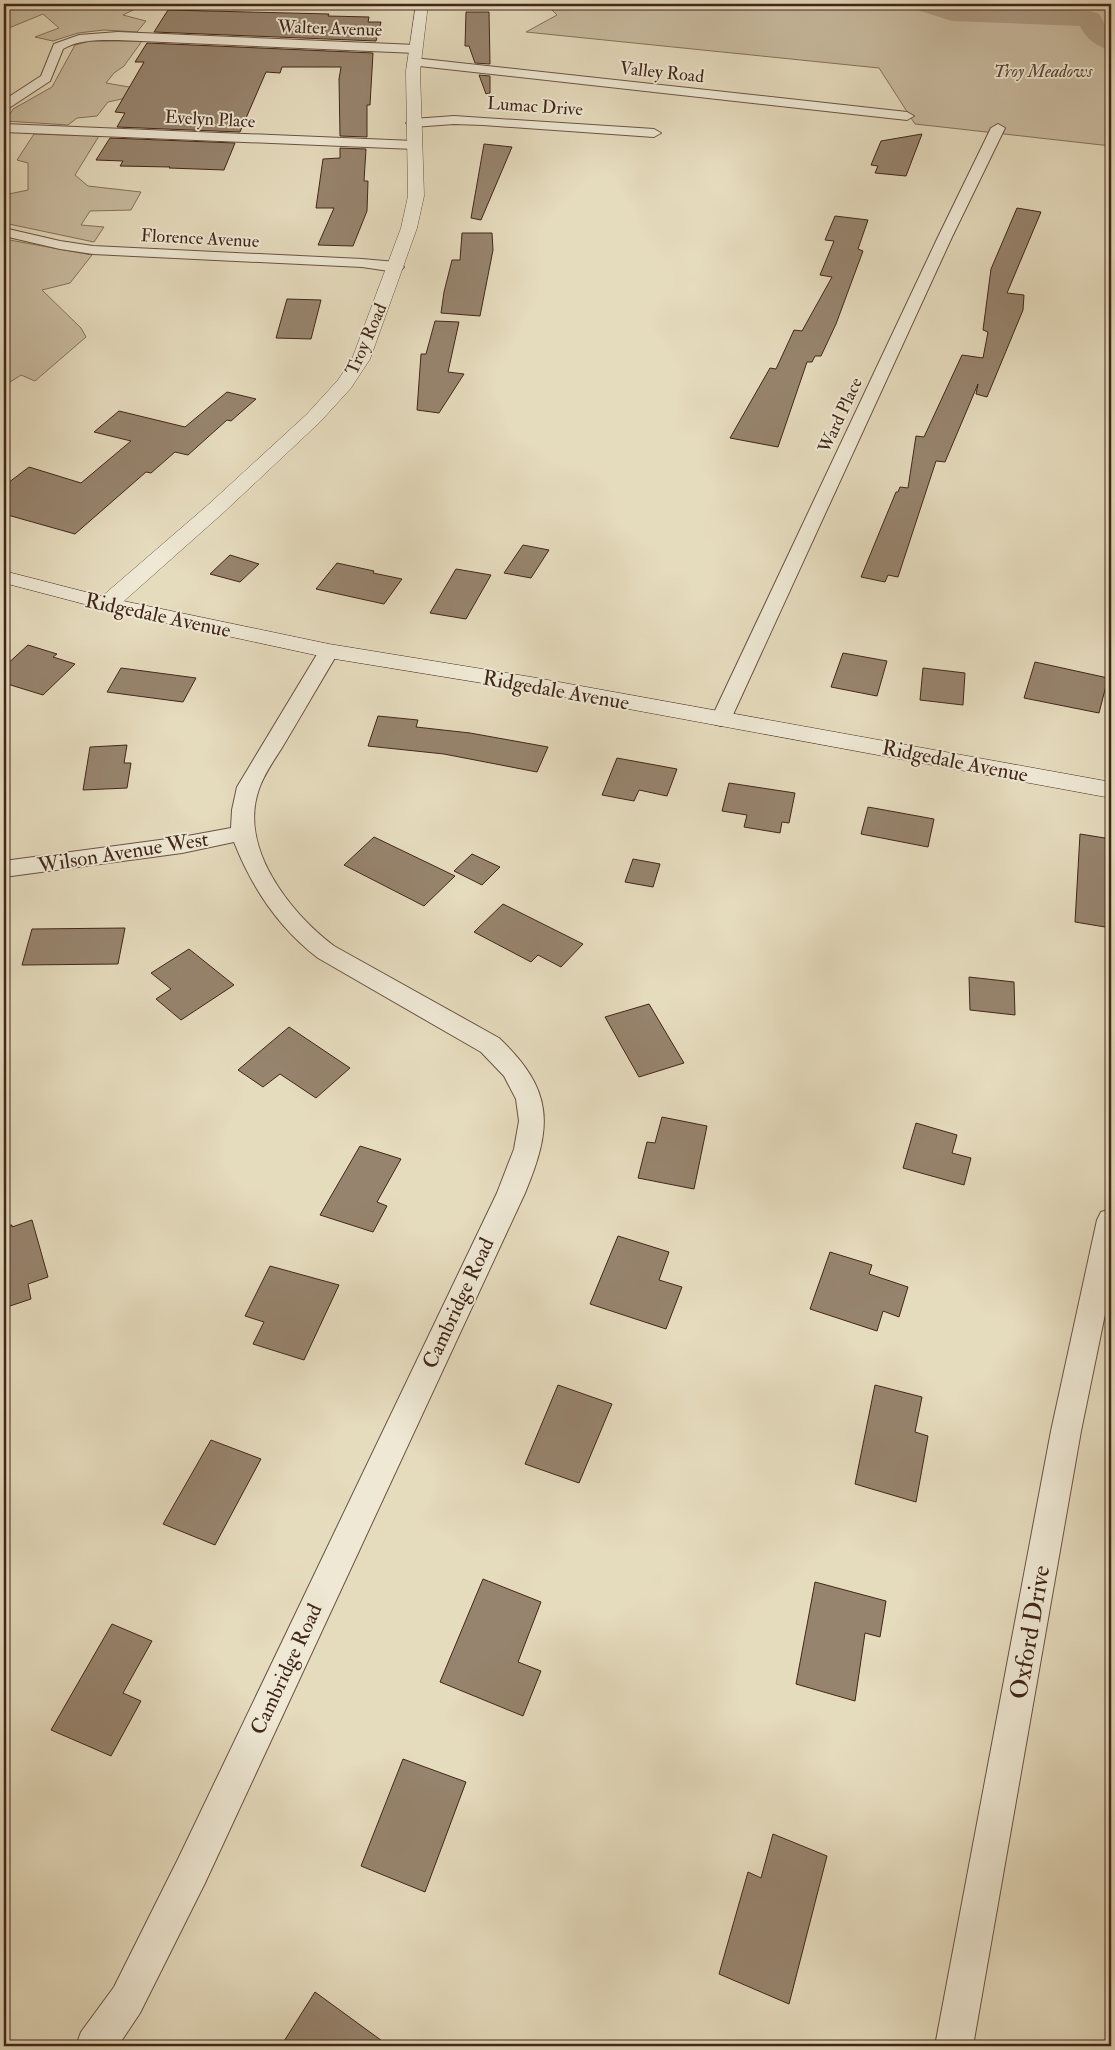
<svg xmlns="http://www.w3.org/2000/svg" width="1115" height="2050" font-family="'IM FELL Double Pica',serif">
<rect width="100%" height="100%" fill="#e5dbbd"/>
<filter id="stains"><feTurbulence type="fractalNoise" baseFrequency=".004" numOctaves="4"/><feColorMatrix values="0 0 0 0 .2 0 0 0 0 .09 0 0 0 0 .02 0 0 0 .5 -.17"/></filter>
<radialGradient id="worn" r=".72"><stop offset=".6" stop-color="#630" stop-opacity="0"/><stop offset="1" stop-color="#630" stop-opacity=".3"/></radialGradient>
<path fill="#c9bca1" stroke="#86715d" d="M4 4H145L123 15 146 21 137 32 104 30 78 33 53 41 35 37 59 28 43 14 4 30Z
M546 4H1111V146L915 124 879 68 526 32 557 15Z
M90 41H142L124 66 114 73 106 83 141 89 131 97 108 102 97 116 77 118 68 125 6 121 13 109 52 87 75 45Z
M34 134 99 136 75 175 88 186 141 192 131 210 90 211 81 225 104 227 94 242 4 223V195L28 190V163L17 160Z
M4 239 92 255 70 283 42 290 81 328 86 337 35 381 21 375 4 386Z"/>
<g fill="none" stroke-linecap="round" stroke-linejoin="round">
<path fill="#ae9d85" fill-rule="evenodd" d="M910 4H949L1090 11 1099 14 1107 28 1111 30V50C1097 47 1086 39 1080 26L952 21 914 9Z"/>
</g>
<path fill="#97846e" stroke="#422619" d="M168 10 329 14 328 16 369 17 368 22H381L376 41 154 32Z
M466 12H489L490 64 475 63 469 46H465Z
M147 43 373 53 370 105H367V137L340 136 339 79 341 67H282L280 73 266 72 240 132 117 127 125 113 115 112 144 62H135Z
M479 75 490 76V93L486 94Z
M922 134 906 176 875 173 878 166 871 165 881 141Z
M110 138 235 143 224 170 169 168 170 167 120 166 123 161 96 160Z
M484 144 512 147 481 220 471 218Z
M340 148 366 149 364 181H368L367 211 353 246 318 245 334 208H316L323 159 340 158Z
M1017 208 1041 212 1007 293 1024 295 1023 310 987 397 976 394 978 384 945 462 936 461 898 577 888 575 885 582 861 577 896 492H898L900 487 908 488 916 436 924 437 962 355 983 358 988 332 983 330 991 269Z
M835 216 868 220 858 249 863 251 836 324 821 356H815L812 362H807L778 447 730 438 770 368 776 369 794 330 802 331 832 277 820 275 834 241 825 240Z
M462 233H492L493 250 480 316 441 313 444 292 452 260H460Z
M287 299 321 300 311 339 276 338Z
M435 321 459 322 448 372 464 374 439 413 417 410 421 354H426Z
M227 392 256 399 231 421 227 420 188 455 175 452 151 473 146 472 75 534 4 514V486L29 467 81 483 131 441 94 432 119 411 185 427Z
M523 545 549 550 531 578 504 573Z
M230 555 259 564 240 582 210 574Z
M337 563 374 571 373 573 402 579 384 604 316 589Z
M456 569 491 575 466 619 430 613Z
M28 645 57 654 53 657 75 664 43 695 4 683V667Z
M843 653 887 661 877 696 831 687Z
M1035 662 1108 678 1099 713 1024 698Z
M121 668 196 678 183 702 107 692Z
M923 668 965 673 963 705 920 700Z
M378 716 418 720 416 727 470 733 548 747 537 772 444 754 368 746Z
M127 745 124 763H131L127 788 83 790 90 747Z
M617 758 677 769 667 796 639 790 634 801 602 795Z
M729 783 795 793 789 823 782 822 780 833 744 827 747 815 722 811Z
M868 807 934 819 928 847 861 834Z
M1080 834 1111 839V928L1075 922Z
M374 837 455 876 424 906 344 865Z
M472 854 500 867 482 885 454 871Z
M633 859 660 864 653 887 625 882Z
M503 904 583 944 561 967 538 955 531 962 474 932Z
M125 928 118 964 22 965 32 929Z
M189 949 234 985 181 1020 156 999 171 989 151 973Z
M969 977 1014 982 1015 1015 970 1010Z
M649 1004 684 1063 639 1077 605 1017Z
M289 1027 350 1068 316 1098 280 1074 263 1087 238 1070Z
M662 1117 707 1126 694 1189 638 1178 647 1142 655 1143Z
M916 1123 957 1135 952 1153 971 1158 964 1185 903 1168Z
M360 1146 401 1159 377 1202 387 1206 373 1232 320 1215Z
M32 1220 48 1277 28 1284 31 1299 4 1308V1226L12 1225V1227Z
M618 1236 669 1252 659 1280 682 1287 666 1329 590 1304Z
M830 1252 872 1265 869 1274 908 1287 899 1317 883 1311 877 1331 810 1309Z
M270 1266 339 1285 304 1360 253 1344 264 1322 245 1316Z
M558 1385 612 1404 579 1483 525 1464Z
M875 1385 922 1397 915 1432 928 1436 916 1502 855 1484Z
M211 1440 261 1459 215 1545 163 1524Z
M483 1579 541 1602 518 1662 541 1671 523 1716 440 1682Z
M815 1582 886 1601 880 1637 865 1633 855 1701 796 1684Z
M112 1624 152 1641 123 1693 141 1701 111 1756 51 1730Z
M403 1759 466 1782 425 1892 361 1866Z
M773 1834 827 1856 789 2004 719 1974 748 1872 761 1878Z
M315 1992 389 2046H281Z"/>
<g fill="none" stroke-linecap="round" stroke-linejoin="round">
<g stroke="#6b5342" stroke-width="2">
<path id="minor" d="M118 32 416 45 422 49 416 53 118 40C99 40 80 39 63 49L50 81 9 108 4 109V100L41 76 54 44 79 35Z
M414 58 907 112 914 116 907 120 410 65 408 62Z
M454 116 654 129 661 133 654 137 483 125 454 124 413 127 406 123 413 119Z
M4 124 414 141 421 145 414 149 4 132Z
M998 124 1005 128 952 237 731 719 728 724 721 726 714 724 711 719 938 237 991 128Z
M4 228 60 241 93 246 362 259 396 262 401 264 404 267 401 270 396 272 362 267 93 254 60 249 4 236Z
M329 645 336 647 339 651C320 683 302 714 283 746 275 759 264 774 259 789 238 848 290 912 334 946L499 1038C554 1090 553 1126 525 1193L205 1883 140 2013 118 2046H76L81 2032 114 1987 179 1857 497 1193 514 1149 519 1121 516 1099 504 1076 481 1052 318 958C279 928 252 888 234 842L182 853 4 877V861L182 837 231 828 232 810 237 787 319 651 322 647Z
M1111 1209V1285L1081 1431 973 2046H935L1051 1431 1097 1220 1101 1212Z"/>
</g>
<g stroke="#6b5342" stroke-width="1">
<path id="tertiary" d="M416 4H428L420 71 424 196 417 228 370 359 351 388 320 422 223 513 115 609 107 610 99 609 96 604 99 599 209 504 307 414 338 380 352 359 401 228 408 196 406 71Z"/>
</g>
<g stroke="#422619" stroke-width="1">
<path id="secondary" d="M4 571 109 598 329 644 531 677 1111 782V798L531 691 329 658 107 610 4 583Z"/>
</g>
<use href="#minor" fill="#eee8d4" fill-rule="evenodd"/>
<use href="#tertiary" fill="#eee8d4" fill-rule="evenodd"/>
<use href="#secondary" fill="#eee8d4" fill-rule="evenodd"/>
</g>
<g text-anchor="middle" stroke-width="4" stroke-linejoin="round" paint-order="stroke">
<g font-size="18" fill="#422619" stroke="#eee8d4">
<text transform="translate(330 28) rotate(2)" y="6">Walter Avenue</text>
<text transform="translate(662 72) rotate(6)" y="6">Valley Road</text>
<text transform="translate(535 106) rotate(4)" y="6">Lumac Drive</text>
<text transform="translate(210 119) rotate(3)" y="6">Evelyn Place</text>
<text transform="translate(200 238) rotate(3)" y="6">Florence Avenue</text>
<text transform="translate(366 339) rotate(-66)" y="6">Troy Road</text>
<text transform="translate(840 415) rotate(-65)" y="6">Ward Place</text>
</g>
<g font-size="18" font-style="italic" fill="#5d4434" stroke="#eee8d4">
<text x="1043" y="77">Troy Meadows</text>
</g>
<g font-size="21" fill="#422619" stroke="#eee8d4">
<text transform="translate(158 615) rotate(12)" y="7">Ridgedale Avenue</text>
<text transform="translate(556 690) rotate(10)" y="7">Ridgedale Avenue</text>
<text transform="translate(955 761) rotate(11)" y="7">Ridgedale Avenue</text>
<text transform="translate(123 852) rotate(-9)" y="7">Wilson Avenue West</text>
<text transform="translate(458 1303) rotate(-65)" y="7">Cambridge Road</text>
<text transform="translate(286 1669) rotate(-65)" y="7">Cambridge Road</text>
</g>
<g font-size="25" fill="#422619" stroke="#eee8d4">
<text transform="translate(1029 1632) rotate(-80)" y="9">Oxford Drive</text>
</g>
</g>
<rect width="1115" height="2050" fill="none" stroke="#e5dbbd" stroke-width="20"/>
<rect x="5" y="5" width="1105" height="2040" fill="none" stroke="#422619" stroke-width="2.5"/>
<rect x="10" y="10" width="1095" height="2030" fill="none" stroke="#422619"/>
<rect width="100%" height="100%" filter="url(#stains)"/>
<rect width="100%" height="100%" fill="url(#worn)"/>
</svg>
